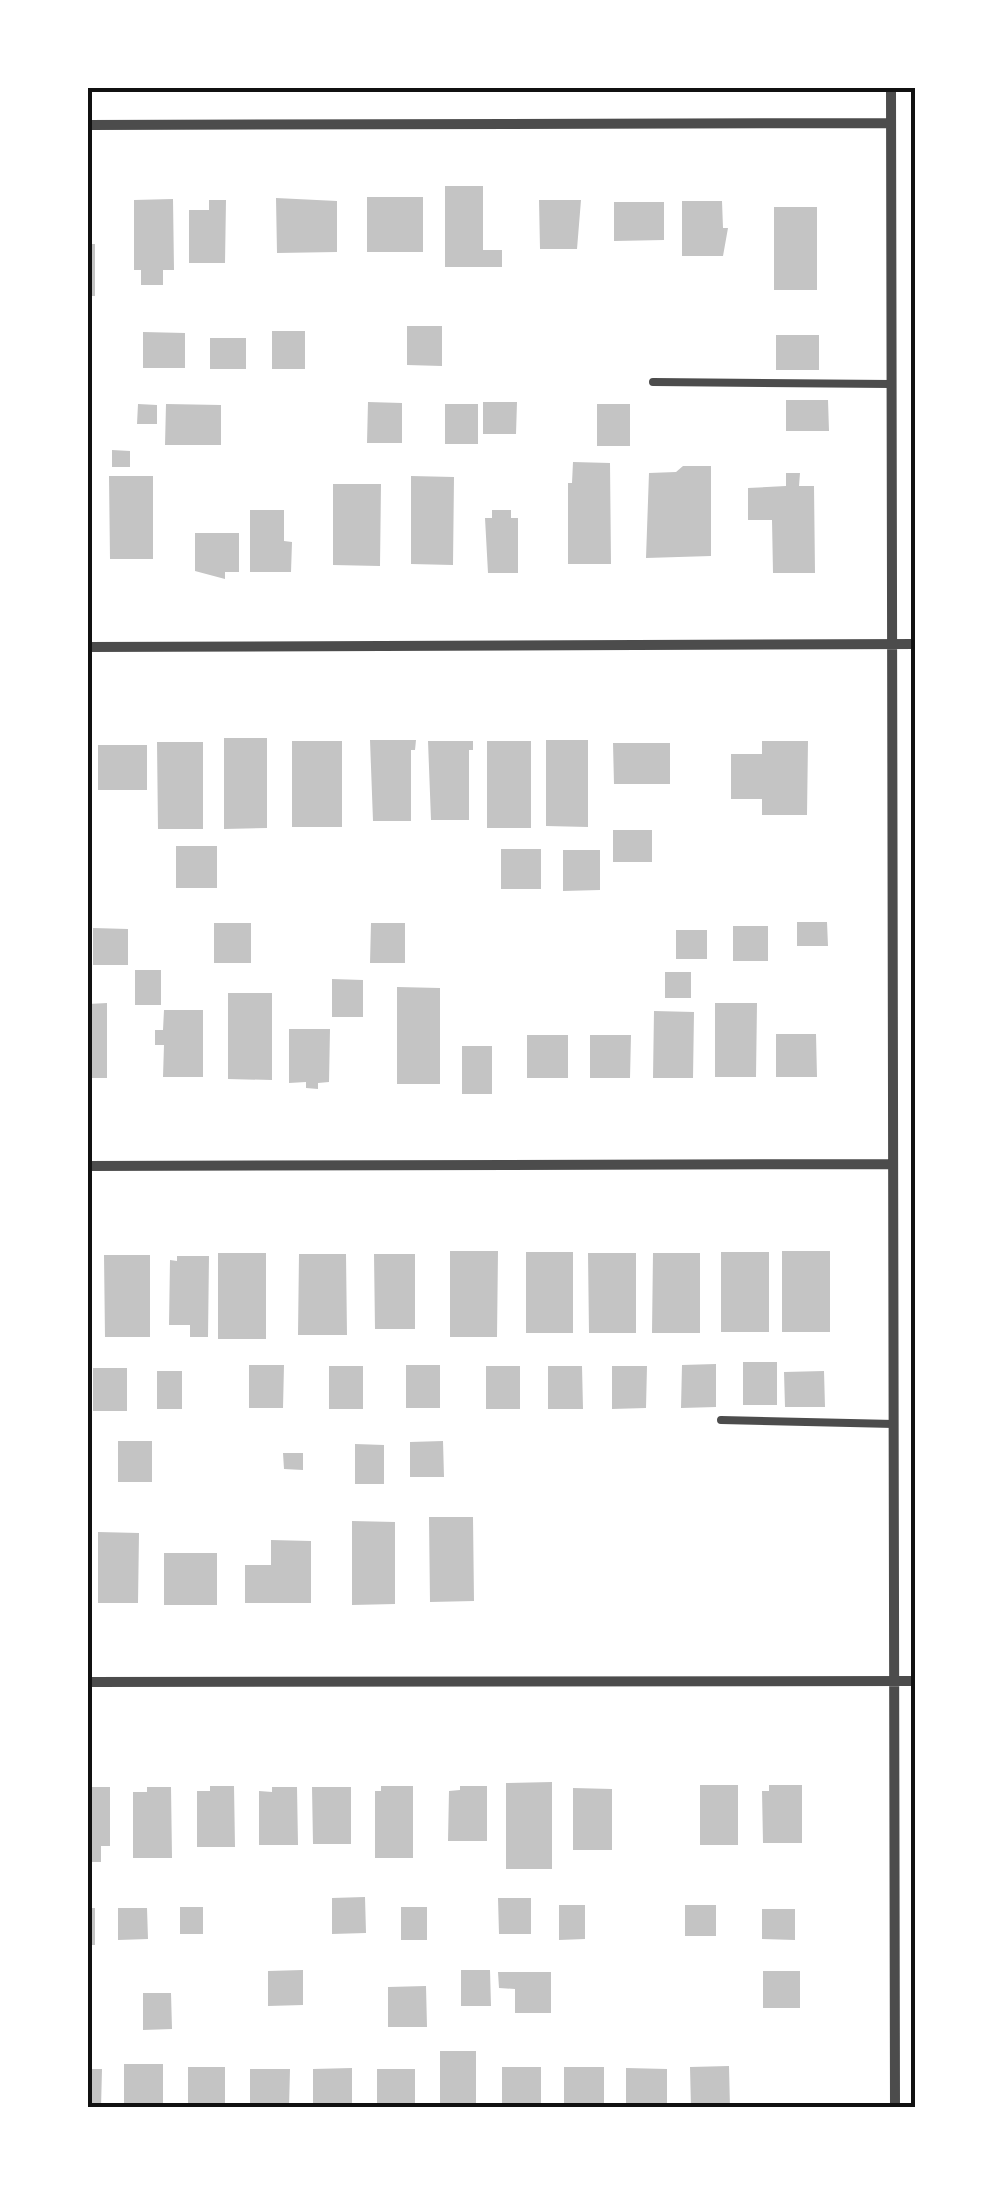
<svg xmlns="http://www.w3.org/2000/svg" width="1003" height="2195" font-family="'Titillium Web',sans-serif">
<rect width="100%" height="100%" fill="#fff"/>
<path fill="#c4c4c4" d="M445 186H483V250H502V267H445Z
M367 197H423V252H367Z
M276 198 337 201V252L277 253Z
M173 199 174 270H163V285H141V270H134V200Z
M209 200H226L225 263H189V210H209Z
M539 200H581L577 249H540Z
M682 201H722L723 228H728L723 256H682Z
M614 202H664V240L614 241Z
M774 207H817V290H774Z
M88 244H95V296H88Z
M407 326H442V366L407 365Z
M272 331H305V369H272Z
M143 332 185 333V368H143Z
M776 335H819V370H776Z
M210 338H246V369H210Z
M786 400H828L829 431H786Z
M368 402 402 403V443H367Z
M483 402H517L516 434H483Z
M138 404 157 405V424H137Z
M166 404 221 405V445H165Z
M445 404H478V444H445Z
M597 404H630V446H597Z
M112 450 130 451V467H112Z
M573 462 610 463 611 564H568V483H572Z
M683 466H711V556L646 558 649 473 676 472Z
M786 473H800L799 486H814L815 573H773L772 520H748V488L786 486Z
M109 476H153V559H110Z
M411 476 454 477 453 565 411 564Z
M333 484H381L380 566 333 565Z
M250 510H284V541L292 542 291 572H250Z
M492 510H511V518H518V573H488L485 518H492Z
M195 533H239V572H225V579L195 571Z
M224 738H267V828L224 829Z
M370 740H416L415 750H411V821H373Z
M546 740H588V827L546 826Z
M292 741H342V827H292Z
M428 741H473V750H469V820H431Z
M487 741H531V828H487Z
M762 741H808L807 815H762V799H731V754H762Z
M157 742H203V829H158Z
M613 743H670V784H614Z
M98 745H147V790H98Z
M613 830H652V862H613Z
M176 846H217V888H176Z
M501 849H541V889H501Z
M563 850H600V890L563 891Z
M797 922H827L828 946H797Z
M214 923H251V963H214Z
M371 923H405V963H370Z
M733 926H768V961H733Z
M93 928 128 929V965H93Z
M676 930H707V959H676Z
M135 970H161V1005H135Z
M665 972H691V998H665Z
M332 979 363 980V1017H332Z
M397 987 440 988V1084H397Z
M228 993H272V1080L228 1079Z
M107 1003V1078H88V1004Z
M715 1003H757L756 1077H715Z
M164 1010H203V1077H163L164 1045H155V1030H163Z
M654 1011 694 1012 693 1078H653Z
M289 1029H330L329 1082 318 1083V1089L306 1088V1082L289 1083Z
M776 1034H816L817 1077H776Z
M527 1035H568V1078H527Z
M590 1035H631L630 1078H590Z
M462 1046H492V1094H462Z
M450 1251H498L497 1337H450Z
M782 1251H830V1332H782Z
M526 1252H573V1333H526Z
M721 1252H769V1332H721Z
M218 1253H266V1339H218Z
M588 1253H636V1333H589Z
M653 1253H700V1333H652Z
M299 1254H346L347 1335H298Z
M374 1254H415V1329H375Z
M104 1255H150V1337H105Z
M177 1256H209L208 1337H190V1325H169L170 1260 177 1261Z
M743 1362H777V1405H743Z
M716 1364V1407L681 1408 682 1365Z
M249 1365H284L283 1408H249Z
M406 1365H440V1408H406Z
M329 1366H363V1409H329Z
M486 1366H520V1409H486Z
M548 1366H582L583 1409H548Z
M612 1366H647L646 1408 612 1409Z
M93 1368H127V1411H93Z
M157 1371H182V1409H157Z
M824 1371 825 1407H785L784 1372Z
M118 1441H152V1482H118Z
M443 1441 444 1477H410V1442Z
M355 1444 384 1445V1484H355Z
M283 1453H303V1470L284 1469Z
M429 1517H473L474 1601 430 1602Z
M352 1521 395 1522V1604L352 1605Z
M98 1532 139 1533 138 1603H98Z
M271 1540 311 1541V1603H245V1565H271Z
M164 1553H217V1605H164Z
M552 1782V1869H506V1783Z
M700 1785H738V1845H700Z
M769 1785H802V1843H763L762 1791H769Z
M210 1786H234L235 1847H197V1791H210Z
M381 1786H413V1858H375V1791H381Z
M460 1786H487V1841H448L449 1791 460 1790Z
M88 1787H110V1846H101V1862H88Z
M147 1787H171L172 1858H133V1792H147Z
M272 1787H297L298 1845H259V1791L272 1792Z
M312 1787H351V1844H313Z
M573 1788 612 1789V1850H573Z
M365 1897 366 1933 332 1934V1898Z
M498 1898H531V1934H499Z
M559 1905H585V1939L559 1940Z
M685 1905H716V1936H685Z
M180 1907H203V1934H180Z
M401 1907H427V1940H401Z
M88 1908H95V1945H88Z
M118 1908H147L148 1939 118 1940Z
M762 1909H795V1940L762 1939Z
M303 1970V2005L268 2006V1971Z
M461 1970H490L491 2006H461Z
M763 1971H800V2008H763Z
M498 1972H551V2013H515V1989L499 1988Z
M426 1986 427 2027H388V1987Z
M143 1993H171L172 2029 143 2030Z
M440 2051H476V2108H440Z
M124 2064H163V2108H124Z
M729 2066 730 2108H691L690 2067Z
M188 2067H225V2108H188Z
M502 2067H541V2108H502Z
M564 2067H604V2108H564Z
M352 2068V2108H313V2069Z
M626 2068 667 2069V2108H626Z
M88 2069H102L101 2108H88Z
M250 2069H290L289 2108H250Z
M377 2069H415V2108H377Z"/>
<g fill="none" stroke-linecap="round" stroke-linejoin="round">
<path stroke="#4c4c4c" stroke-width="8" d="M653 382 891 384
M721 1420 894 1424"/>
<path stroke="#4c4c4c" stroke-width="10" d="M891 88 895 2108
M88 125 891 123
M88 647 916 644
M88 1166 893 1164
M88 1682 916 1681"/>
</g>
<rect width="1003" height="2195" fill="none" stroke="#ffffff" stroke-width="180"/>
<rect x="90" y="90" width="823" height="2015" fill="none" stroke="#111" stroke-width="4"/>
</svg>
